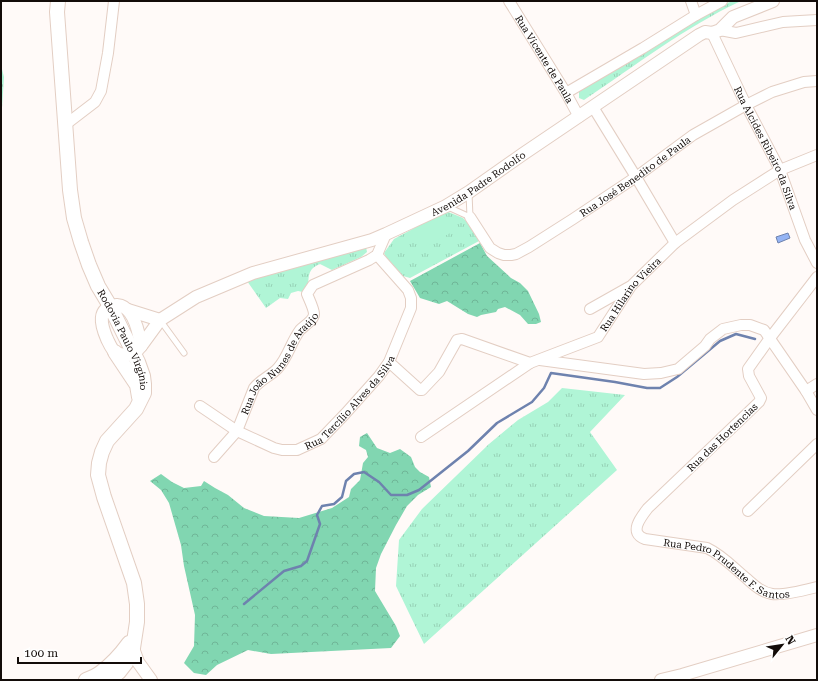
<svg xmlns="http://www.w3.org/2000/svg" width="818" height="681" font-family="'Roboto Serif',serif">
<defs>
<pattern id="grass-tufts" width="24" height="20" patternUnits="userSpaceOnUse"><rect width="24" height="20" fill="#b0f5d6"/><path d="M3 7l-1-3M5 7V3M7 7l1-3M15 17l-1-3M17 17v-4M19 17l1-3" fill="none" stroke="#96d1b6"/></pattern>
<pattern id="forest-crowns" width="20" height="18" patternUnits="userSpaceOnUse"><rect width="20" height="18" fill="#81d6b1"/><path d="M2 6a3 3 0 1 1 6 0M12 15a3 3 0 1 1 6 0" fill="none" stroke="#6fb697"/></pattern>
<pattern id="water-ripples" width="26" height="14" patternUnits="userSpaceOnUse"><rect width="26" height="14" fill="#95b4f4"/><path d="M2 4q2-2 4 0t4 0M15 11q2-2 4 0t4 0" fill="none" stroke="#809ad0"/></pattern>
</defs>
<rect width="100%" height="100%" fill="#fffaf8"/>
<path fill="url(#grass-tufts)" d="M733 1H741C685 27 635 66 584 100L579 98V90L718 6Z
M1 65 4 77 1 123Z
M446 211 463 218 468 223 479 241 410 278 403 276 386 257 384 253 394 239Z
M366 247 367 252 361 257 332 270 320 264C307 269 309 277 308 288L303 292 298 291 291 293 288 299 280 298 266 308 247 281 357 249Z
M562 388 625 395 590 432 617 470 424 644 408 611 396 586 399 540 422 509 489 444 518 420 548 402Z"/>
<path fill="url(#forest-crowns)" d="M480 243 487 256 511 278 520 283 528 291 539 314 541 322 536 324H528L520 315 505 307 498 309 496 312 481 315 477 317 468 314 447 301 439 304 420 298 410 281Z
M367 433 377 448 390 453 400 449 411 457 415 467 420 472 429 477 431 487 418 495 407 506 396 525 381 554 376 568 375 591 396 626 400 636 391 648 271 654 248 650 217 665 206 675 194 673 184 663 194 646 195 615 184 566 181 545 169 503 161 490 150 481 161 474 172 482 184 488 201 486 204 481 215 488 228 495 244 508 264 516 299 518 332 508 349 497 351 489 360 480 363 463 368 457 366 450 359 446 360 437Z"/>
<path fill="#b0f5d6" d="M445 214 454 231 423 248 413 231Z"/>
<path fill="url(#water-ripples)" stroke="#6e82ae" d="M788 233 790 238 778 243 776 237Z"/>
<g fill="none" stroke-linecap="round" stroke-linejoin="round">
<path stroke="#6e82ae" stroke-width="2.5" d="M244 604 284 571 301 566 307 561 320 524 317 515 322 506 334 504 342 497 346 481 354 474 364 472 379 482 391 495H407L419 490 468 451 497 423 532 402 544 388 551 373 615 382 647 388H660L677 377 720 341 736 334 755 339"/>
<g stroke="#e3cec3" stroke-width="7">
<path id="service" d="M448 207 470 217 469 193
M160 320 184 353"/>
</g>
<g stroke="#e3cec3" stroke-width="12">
<g id="minor">
<path id="s1" d="M509 1 566 93 579 117"/>
<path d="M691 1 696 15"/>
<path d="M720 30 736 33 783 22 817 20"/>
<path id="s2" d="M712 33 746 105 780 170 805 240 817 263"/>
<path d="M566 93 643 48 696 15 722 1"/>
<path d="M593 107 636 177 675 243"/>
<path d="M65 125 95 102 101 91 108 53 114 1"/>
<path id="s3" d="M470 217 490 248 498 253 504 255H511L516 254 529 247 573 219 636 177 693 135 746 105 772 92 804 82 817 81"/>
<path id="s4" d="M817 277 770 338 748 369 749 376 761 398 759 402 648 508C641 517 628 533 645 539L707 548C722 555 734 568 746 578 754 585 761 592 772 594 783 596 805 590 817 587"/>
<path d="M590 309 629 287"/>
<path d="M540 360 644 374 661 373 678 369 705 346 710 339 723 329 741 325H750L764 330 806 391 817 410"/>
<path id="s5" d="M389 362 420 390H422L439 372 457 340 462 339 530 363 598 337 631 286 675 243 733 200 780 170 817 155"/>
<path d="M806 391 817 384"/>
<path id="s6" d="M200 406 237 431 274 448 282 450H297L321 439 345 414 379 376 389 362 411 308V298L408 290 377 255"/>
<path d="M421 437 530 363"/>
<path id="s7" d="M214 457 237 431 254 388C261 379 271 376 278 368 288 357 291 342 300 330 304 326 314 320 314 314 314 309 309 299 307 294L313 285 369 260 377 255 386 234"/>
<path d="M748 511 817 444"/>
</g>
</g>
<g stroke="#e3cec3" stroke-width="14">
<g id="tertiary">
<path d="M117 305C134 306 139 333 141 346L134 354C128 355 121 356 115 352 112 350 109 343 107 339 101 325 96 308 117 305Z"/>
<path d="M128 310 160 320"/>
<path id="s8" d="M141 346 160 320 196 297 253 273 372 240 386 234 446 206 469 192 523 154 699 35 705 32 712 33 720 30 733 17 773 1"/>
<path d="M133 648 138 662 151 680"/>
<path d="M661 680 682 675 817 635"/>
</g>
</g>
<g stroke="#e3cec3" stroke-width="16">
<g id="secondary">
<path id="s9" d="M58 1 57 12 70 190 74 218 81 242 89 265 98 286 110 306 138 362 143 376 144 384V393L136 409 107 441 102 452 99 463 98 475 104 497 134 583 137 604V622L133 648 126 663 119 672 109 680"/>
<path d="M115 352 137 385 139 397"/>
<path d="M86 680C91 678 96 676 100 673 111 665 121 654 129 643"/>
</g>
</g>
<use href="#service" stroke="#fff" stroke-width="5"/>
<use href="#minor" stroke="#fff" stroke-width="10"/>
<use href="#tertiary" stroke="#fff" stroke-width="12"/>
<use href="#secondary" stroke="#fff" stroke-width="14"/>
</g>
<g text-anchor="middle" stroke-width="3" stroke-linejoin="round" paint-order="stroke">
<g font-size="10" fill="#130c09" stroke="#fff">
<text dy="4" stroke="none"><textPath href="#s1" startOffset="68">Rua Vicente de Paula</textPath></text>
<text dy="4" stroke="none"><textPath href="#s2" startOffset="127">Rua Alcides Ribeiro da Silva</textPath></text>
<text dy="4" stroke="none"><textPath href="#s3" startOffset="207">Rua José Benedito de Paula</textPath></text>
<text dy="4" stroke="none"><textPath href="#s8" startOffset="381">Avenida Padre Rodolfo</textPath></text>
<text dy="4" stroke="none"><textPath href="#s5" startOffset="309">Rua Hilarino Vieira</textPath></text>
<text dy="4" stroke="none"><textPath href="#s9" startOffset="350">Rodovia Paulo Virgínio</textPath></text>
<text dy="4" stroke="none"><textPath href="#s7" startOffset="116">Rua João Nunes de Araújo</textPath></text>
<text dy="4" stroke="none"><textPath href="#s6" startOffset="181">Rua Tercílio Alves da Silva</textPath></text>
<text transform="translate(722 437) rotate(-44)" y="4">Rua das Hortencias</text>
<text dy="4" stroke="none"><textPath href="#s4" startOffset="433">Rua Pedro Prudente F. Santos</textPath></text>
</g>
</g>
<rect width="818" height="681" fill="none" stroke="#130c09" stroke-width="4"/>
<g transform="translate(782 645) rotate(60)" stroke="#ffffff" stroke-width="3" paint-order="stroke">
<path d="M0-3L7 15L0 10L-7 15Z" fill="#130c09"/>
<text y="-6" font-size="11" font-weight="bold" text-anchor="middle" fill="#130c09">N</text>
</g>
<path d="M18 657v6h123v-6" fill="none" stroke="#130c09" stroke-width="2"/>
<text x="24" y="657" font-size="12" fill="#130c09" stroke="#ffffff" stroke-width="3" paint-order="stroke">100 m</text>
</svg>
